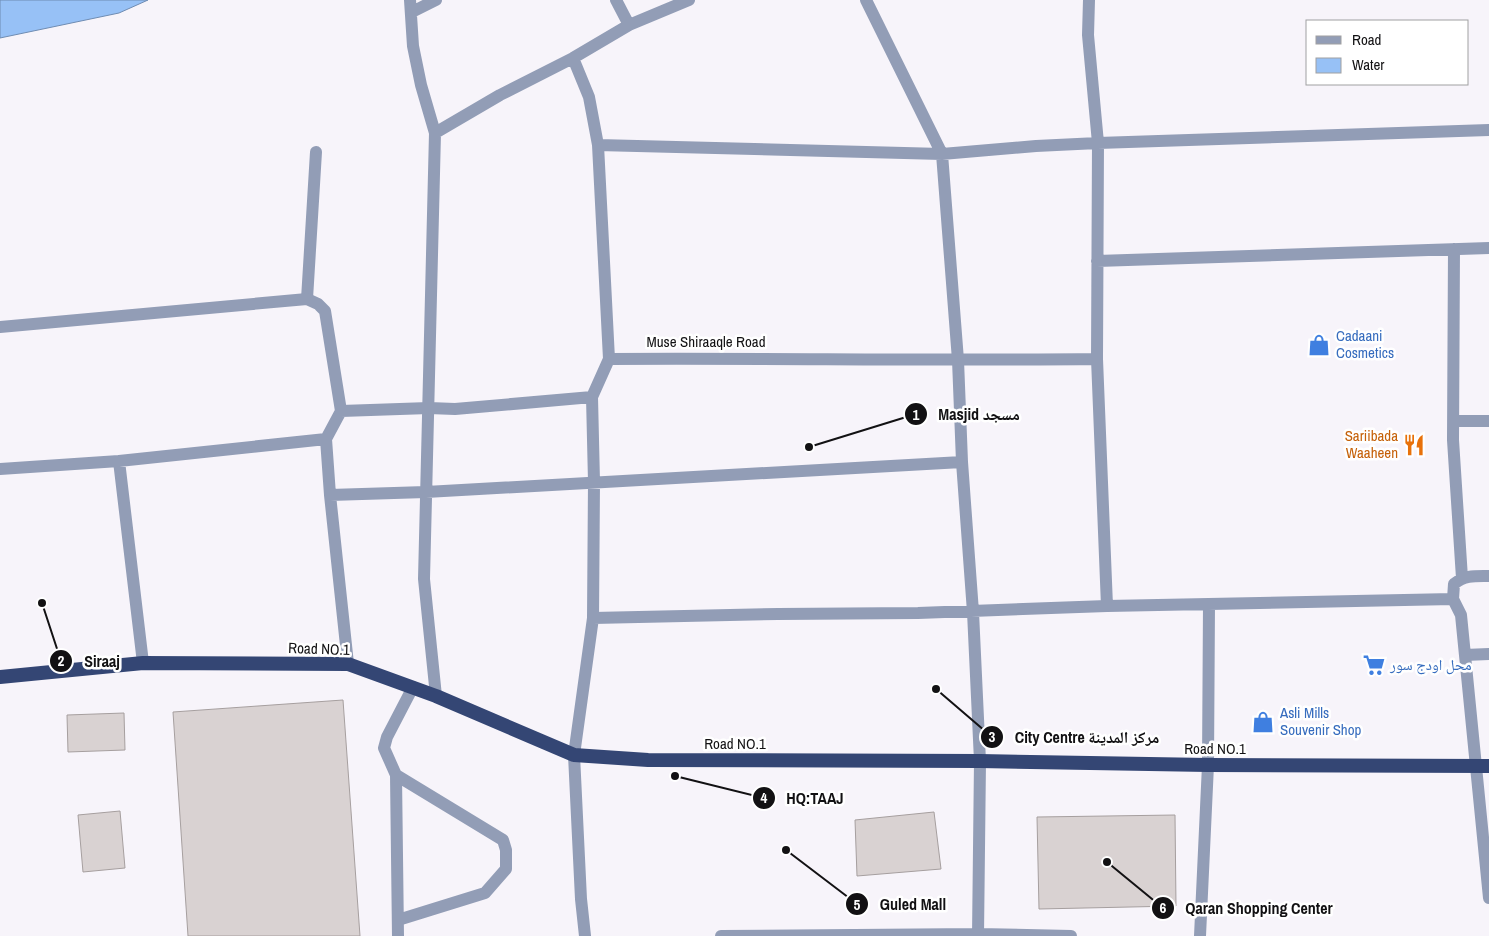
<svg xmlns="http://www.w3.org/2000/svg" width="1489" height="936" font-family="'Archivo Narrow','Noto Naskh Arabic',sans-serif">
<rect width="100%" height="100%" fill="#f7f4fa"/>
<path fill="#97c1f6" stroke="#6f8cb2" d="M0 0H148L119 13 0 38Z"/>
<path fill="#d9d2d2" stroke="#a69f9f" d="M343 700 360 936H188L173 712Z
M124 713 125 750 68 752 67 715Z
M120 811 125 868 83 872 78 815Z
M934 812 941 869 857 876 855 820Z
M1175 815 1176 906 1039 909 1037 817Z"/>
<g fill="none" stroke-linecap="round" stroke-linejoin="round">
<path stroke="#929db6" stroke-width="12" d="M307 299 316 152
M396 775 503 840 506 850V869L485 893 398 920
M398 936 396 775 384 748 387 737 413 687"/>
<path stroke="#929db6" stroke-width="12" d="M410 0 413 46 421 85 435 133 424 579 436 696
M616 0 629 25
M866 0 942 154 958 360 962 462 973 612 980 761 978 936
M1089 0 1088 35 1098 143 1097 359 1107 606
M412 12 436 0
M573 58 589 97 598 145 609 359 592 397 594 482 593 618 574 755 581 899 585 936
M435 133 500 95 573 58 629 25 689 0
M598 145 942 154 1036 146 1098 143 1489 130
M1454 249 1453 440 1462 578
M1097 261 1489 248
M0 327 307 299 318 304 325 311 341 411 326 439 119 461 0 469
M609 359C772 358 935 361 1097 359
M341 411 429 408 455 409 592 397
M1454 421H1489
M326 439 330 495 348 664
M119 461 143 663
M330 495 426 492 962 462
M1453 599 1454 584C1465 575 1475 576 1489 576
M593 618 778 614 918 613 1107 606 1453 599 1461 615 1489 898
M1465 655 1489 654
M721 936 978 934 1071 936
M1200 936 1208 765 1209 604"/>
<path stroke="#344674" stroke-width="14" d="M0 677 143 663 348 664 436 696 574 755 648 760 980 761 1208 765 1489 766"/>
</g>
<defs>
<g id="shop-bare" transform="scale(1.725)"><path d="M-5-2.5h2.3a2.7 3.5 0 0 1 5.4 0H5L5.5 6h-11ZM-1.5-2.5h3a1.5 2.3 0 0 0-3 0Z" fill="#3f7fe0" stroke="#fff" stroke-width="2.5" paint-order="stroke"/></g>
<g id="restaurant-bare" transform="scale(1.725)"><path d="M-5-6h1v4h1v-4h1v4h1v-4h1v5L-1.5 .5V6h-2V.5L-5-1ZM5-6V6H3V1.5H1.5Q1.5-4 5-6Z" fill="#e8710a" stroke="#fff" stroke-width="2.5" paint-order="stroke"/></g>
<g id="supermarket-bare" transform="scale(1.725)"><path d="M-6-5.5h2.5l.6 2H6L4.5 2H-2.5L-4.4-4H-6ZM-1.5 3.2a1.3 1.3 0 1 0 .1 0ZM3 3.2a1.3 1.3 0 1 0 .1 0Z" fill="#3f7fe0" stroke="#fff" stroke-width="2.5" paint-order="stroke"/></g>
</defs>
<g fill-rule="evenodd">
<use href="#shop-bare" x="1319" y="345"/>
<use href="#restaurant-bare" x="1414" y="445"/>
<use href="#supermarket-bare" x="1374" y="665"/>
<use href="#shop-bare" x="1263" y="722"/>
</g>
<g text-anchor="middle" stroke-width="5" stroke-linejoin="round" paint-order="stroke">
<g font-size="15" fill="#366cbe" stroke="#fff" text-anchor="start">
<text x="1336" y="341">Cadaani<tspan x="1336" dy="17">Cosmetics</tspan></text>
<text x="1390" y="670">محل اودج سور</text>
<text x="1280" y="718">Asli Mills<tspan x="1280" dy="17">Souvenir Shop</tspan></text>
</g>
<g font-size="15" fill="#121113" stroke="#fff">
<text x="706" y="347">Muse Shiraaqle Road</text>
<text transform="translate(319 649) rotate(2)" y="5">Road NO.1</text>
<text x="735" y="749">Road NO.1</text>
<text x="1215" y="754">Road NO.1</text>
</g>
<g font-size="15" fill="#c56008" stroke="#fff" text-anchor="end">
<text x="1398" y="441">Sariibada<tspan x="1398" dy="17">Waaheen</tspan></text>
</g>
</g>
<path fill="none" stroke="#121113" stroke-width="2" d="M809 447L916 414M42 603L61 661M936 689L992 737M675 776L764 798M786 850L857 904M1107 862L1163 908"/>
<g fill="#121113" stroke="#fff" stroke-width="2">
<circle cx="809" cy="447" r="5"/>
<circle cx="42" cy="603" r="5"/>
<circle cx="936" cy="689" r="5"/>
<circle cx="675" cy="776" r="5"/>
<circle cx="786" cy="850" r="5"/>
<circle cx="1107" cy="862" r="5"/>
<circle cx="916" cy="414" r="12"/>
<circle cx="61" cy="661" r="12"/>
<circle cx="992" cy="737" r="12"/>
<circle cx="764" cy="798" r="12"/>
<circle cx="857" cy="904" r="12"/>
<circle cx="1163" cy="908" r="12"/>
</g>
<g font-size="15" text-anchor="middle" font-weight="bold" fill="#fff">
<text x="916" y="420">1</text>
<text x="61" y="666">2</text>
<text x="992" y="742">3</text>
<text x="764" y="803">4</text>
<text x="857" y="910">5</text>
<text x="1163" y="913">6</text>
</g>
<g font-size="16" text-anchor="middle" font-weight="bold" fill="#121113" stroke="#fff" stroke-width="5" stroke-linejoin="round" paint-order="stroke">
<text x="979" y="420">Masjid مسجد</text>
<text x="102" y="667">Siraaj</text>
<text x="1087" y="743">City Centre مركز المدينة</text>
<text x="815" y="804">HQ:TAAJ</text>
<text x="913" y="910">Guled Mall</text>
<text x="1259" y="914">Qaran Shopping Center</text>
</g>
<rect x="1306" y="20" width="162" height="65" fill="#ffffff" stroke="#a0a0a1"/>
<rect x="1316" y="36" width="25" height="8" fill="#929db6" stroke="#a0a0a1"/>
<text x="1352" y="45" font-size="15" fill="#121113">Road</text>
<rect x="1316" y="58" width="25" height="15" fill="#97c1f6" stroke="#a0a0a1"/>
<text x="1352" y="70" font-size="15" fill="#121113">Water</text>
</svg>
